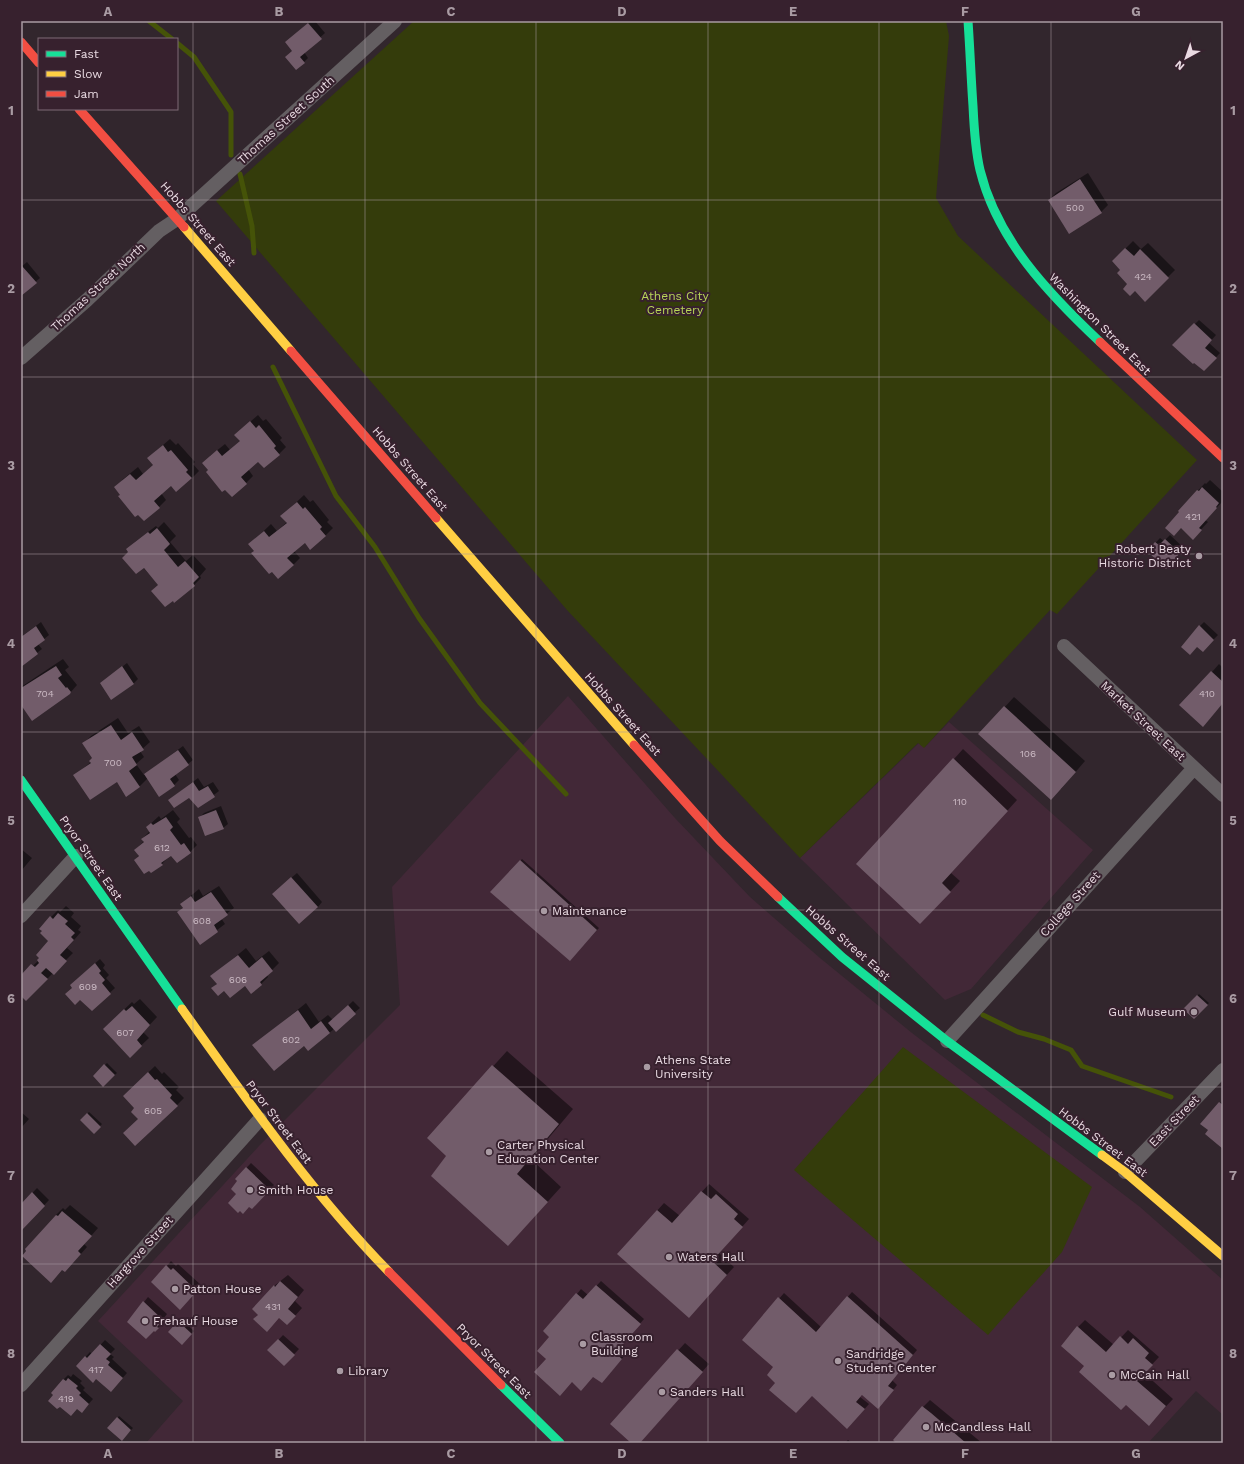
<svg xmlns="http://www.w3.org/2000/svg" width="1244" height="1464" font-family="'Work Sans',sans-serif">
<rect width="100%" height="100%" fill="#32262d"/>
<path fill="#422837" d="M568 696 674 817 750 897 820 958 912 1033 1140 1207 1223 1280V1415L1196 1391 1148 1443H146L183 1401 98 1321 259 1146 400 1005 392 887Z
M949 722 1093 850 971 989 945 1000 800 858 919 743 925 747Z"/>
<path fill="#343c0b" d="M414 21H946L949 36 936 198 958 236 1197 460 1057 614 1050 610 924 748 918 743 800 858 567 610 216 201Z
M903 1047 1092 1187 1062 1252 988 1335 794 1170Z"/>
<path fill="#0007" d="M311 21H315L325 33 304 52 308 58 304 62 293 50 291 38Z
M1088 173 1108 205 1101 212 1049 200 1056 193Z
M1133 241 1141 249 1148 243 1175 270 1145 300 1129 284 1122 270 1113 261Z
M27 262 40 278 21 294V267Z
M1199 320 1216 335 1209 343 1220 353 1204 370 1174 345Z
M258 415 263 421 266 419 282 438 280 440 286 447 279 454 258 460 248 469 253 476 246 483 209 470 210 456 225 444 230 450 241 441 243 428Z
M170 439 176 445 178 443 195 462 193 464 199 471 192 478 171 484 161 493 166 500 159 507 121 494 122 480 138 467 143 474 154 465 156 451Z
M1210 480 1223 492V501L1205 520 1208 522 1193 538 1179 511 1205 483 1206 484Z
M304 495 310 502 313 500 329 520 327 522 333 528 325 536 305 542 294 551 300 558 293 565 256 551 250 544 271 524 277 531 287 522 282 516Z
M164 522 176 536 170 542 186 561 193 555 206 569 200 576 201 578 194 585H159L129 552 135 542 156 526 158 528Z
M1170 535 1184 548 1166 567 1148 551 1160 538 1164 541Z
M41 622 49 635 38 644 42 649 21 665V637Z
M1204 622 1218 635 1207 646H1197L1200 626Z
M63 659 69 667 65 670 77 685 70 693 21 703V687Z
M127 663 138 679 133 684 101 683Z
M1219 664 1223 668V703L1203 725 1212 672Z
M1014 697 1085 761 1061 789 980 734Z
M118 718 128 733 139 726 150 742 140 751 144 757 136 764 144 775 183 746 193 760 175 774 179 780 174 785 148 778 140 786 117 781 75 775 91 762 93 758 84 743 91 736Z
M963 749 1017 800 951 873 960 881 930 913 954 759Z
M198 778 204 787 213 782 219 791 198 807 189 796 169 800Z
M221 806 228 824 223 828 199 818 204 813Z
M173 810 180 819 177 822 189 838 191 837 197 845 190 852 171 854 162 864 135 860 139 855 135 850 144 841 142 839 150 831 147 827 159 816 161 819Z
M21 849 32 858 21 871Z
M522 859 599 928 570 960 491 892Z
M297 873 322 902 318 907 278 889Z
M219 886 234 908 221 918 225 924 200 943 181 904 199 889 203 896Z
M66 906 74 913 71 917 81 926 78 930 81 932 67 948 73 953 26 1000 21 995V977L38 961 50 940 51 917 58 910 60 912Z
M246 948 256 961 269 951 279 963 267 975 268 977 261 984 245 985 224 990 213 988 218 983 212 976Z
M100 959 105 965 103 968 109 975 106 978 115 988 92 1009 74 988 76 980Z
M1199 994 1209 1003 1194 1018 1185 1009Z
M140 999 157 1017 143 1032 149 1038 130 1056 111 1022 132 1002 134 1004Z
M353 1001 360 1008 308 1050 304 1045H254L306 1003 319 1022 328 1015 333 1020Z
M507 1051 573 1109 531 1159 561 1187 522 1230 428 1138Z
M107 1063 117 1073 103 1085 94 1076Z
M155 1066 162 1074 164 1072 179 1087 176 1090 184 1098 177 1105 136 1108 124 1096Z
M1223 1100V1148L1210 1130 1202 1123Z
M21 1112 29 1119 21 1128Z
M89 1112 102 1124 94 1132 81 1120Z
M251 1163 274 1185 252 1208 236 1179Z
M709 1184 749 1219 719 1253 734 1267 696 1309 619 1253 664 1203 680 1216Z
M37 1188 49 1200 21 1230V1205Z
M70 1205 98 1228 84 1244 87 1247 72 1264 56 1215 63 1208 65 1210Z
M171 1261 176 1266 178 1264 201 1285 184 1304 167 1266Z
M288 1275 304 1290 295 1301 302 1308 294 1317 259 1315 274 1286Z
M601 1281 644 1319 619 1348 626 1354 606 1377 594 1376 547 1359 550 1337 577 1294 581 1289 588 1295Z
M852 1292 917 1350 892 1380 897 1385 883 1403 863 1394 860 1397 869 1404 852 1423 812 1395 776 1383 775 1367 744 1340 784 1293 821 1327Z
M148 1297 167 1314 161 1322 163 1323 155 1331 144 1302Z
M181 1319 194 1331 182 1344 169 1332Z
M1085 1320 1114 1345 1128 1330 1159 1357 1144 1373 1173 1399 1156 1417 1085 1366 1078 1327Z
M283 1335 299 1349 284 1365 269 1350Z
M105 1340 115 1349 110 1354 114 1357 112 1359 127 1373 111 1391 97 1378 77 1366 90 1352 92 1354Z
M685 1343 709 1364 643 1439 639 1443H633L611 1424Z
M73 1374 82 1381 80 1383 85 1388 83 1390 93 1399 86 1407 64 1379 68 1375 71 1377Z
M930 1400 982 1443H898L923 1407Z
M119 1416 133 1428 122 1439 109 1428Z
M848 1440 852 1443H845Z"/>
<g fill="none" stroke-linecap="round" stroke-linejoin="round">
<path stroke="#455308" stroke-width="5" d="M149 21 172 39
M177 43 194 57 231 112V155
M240 174 252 226 254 253
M273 367 336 496 375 547 419 618 480 703 566 794
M983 1015 1018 1032 1044 1039 1071 1050 1082 1066 1171 1097"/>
</g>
<path fill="#725c6a" d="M308 23 322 39 300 57 305 63 296 70 285 57 292 51 285 42Z
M1080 179 1102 213 1069 234 1048 200Z
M1125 248 1134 256 1140 249 1169 278 1145 302 1135 291 1130 296 1123 289 1127 284 1117 273 1120 270 1112 261Z
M22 266 37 283 21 296V267Z
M1194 323 1212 340 1205 348 1217 358 1204 371 1194 363 1193 364 1172 345Z
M250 421 256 428 259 425 276 446 274 448 280 455 264 468 258 462 241 477 247 484 232 497 225 490 222 492 206 472 208 470 202 463 217 450 222 456 240 441 234 435Z
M163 445 168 452 171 450 188 470 186 472 192 478 176 492 171 486 154 501 160 508 144 521 138 515 135 517 118 496 120 495 114 487 130 474 136 480 153 465 147 458Z
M1202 487 1219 503 1216 507 1217 508 1199 528 1202 530 1193 540 1181 528 1174 536 1165 528 1179 512 1178 511 1197 490 1199 491Z
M297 502 303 509 305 507 322 527 320 529 326 536 310 550 305 543 287 558 294 565 278 579 272 572 269 574 251 553 254 551 248 544 264 531 269 537 287 523 280 516Z
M157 528 170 544 164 550 178 567 185 561 199 577 193 583 195 586 174 603 173 601 165 607 151 591 158 585 144 568 136 574 122 558 128 552 126 549 148 532 150 534Z
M1165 539 1180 553 1166 569 1147 551 1155 542 1159 545Z
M1199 625 1214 640 1203 652 1197 647 1190 655 1181 647Z
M36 626 45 640 34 648 38 654 21 667V637Z
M56 666 62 675 58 678 66 688 67 687 71 692 70 694 32 721 21 705V688Z
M122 666 134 684 111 700 100 683Z
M1211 671 1223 682V703L1203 727 1179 705Z
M1004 706 1076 772 1051 800 978 734Z
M111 725 121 740 132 732 144 750 132 757 137 765 129 771 140 787 126 797 117 782 90 800 73 775 91 763 89 761 92 758 82 743Z
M178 750 189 765 170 779 175 786 159 797 144 774Z
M953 758 1008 811 942 883 951 892 920 924 856 864Z
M193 782 199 791 208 786 215 797 198 808 189 798 174 808 168 800Z
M216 810 224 829 205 836 198 817Z
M166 817 173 827 170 830 181 845 184 843 191 853 177 863 171 856 161 863 163 865 151 873 149 871 144 874 134 860 139 856 134 850 144 842 141 839 150 833 146 827 151 823 153 825Z
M520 860 597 930 570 961 490 892Z
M291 877 318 907 299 924 272 894Z
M211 892 228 915 214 925 218 932 200 945 177 912 183 908 180 904 191 896 195 902Z
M58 913 68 921 65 924 75 933 71 937 74 940 60 955 67 961 54 975 46 968 41 973 48 979 26 1001 21 996V975L31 964 35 967 39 963 37 960 39 958 36 955 48 941 40 933 42 931 39 929 50 916 53 919Z
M238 955 249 968 262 957 273 971 260 982 262 985 251 994 245 986 230 998 224 991 218 996 211 988 217 984 210 976Z
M95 963 101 971 99 973 105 980 102 983 111 994 92 1011 80 1000 75 1005 65 994 72 988 70 985Z
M1197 995 1208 1005 1194 1019 1183 1009Z
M348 1005 356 1014 336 1032 328 1023Z
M132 1006 150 1025 137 1040 142 1046 130 1058 103 1029 124 1009 126 1011Z
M298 1010 311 1029 321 1021 330 1033 308 1051 304 1046 274 1071 252 1045Z
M104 1064 115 1075 103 1087 93 1076Z
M492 1065 559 1124 517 1174 548 1202 508 1246 431 1176 446 1156 427 1138Z
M148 1072 155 1080 157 1079 172 1095 170 1098 178 1106 135 1146 123 1133 138 1119 131 1112 134 1108 123 1096Z
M1219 1102 1223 1105V1149L1205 1134 1208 1130 1200 1124Z
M87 1113 101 1127 94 1134 80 1120Z
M246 1167 270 1190 252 1209 249 1207 243 1214 240 1211 238 1213 228 1203 236 1194 231 1189 237 1181 235 1179Z
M701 1191 711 1199 716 1194 738 1214 734 1219 743 1227 712 1261 727 1275 689 1318 617 1254 657 1210 672 1223Z
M32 1192 45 1206 21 1231V1204Z
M62 1211 92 1236 78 1251 81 1254 65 1272 62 1270 51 1283 22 1256 26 1251 25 1249 56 1215 58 1216Z
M166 1265 171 1270 173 1268 197 1291 180 1310 151 1282Z
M280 1281 298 1297 288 1309 296 1316 287 1325 279 1318 267 1332 253 1319 258 1315 252 1309 274 1285 275 1287Z
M596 1285 641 1324 615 1353 622 1359 602 1383 593 1377 581 1391 572 1382 560 1396 534 1372 546 1359 537 1351 549 1337 543 1331 576 1293 583 1299Z
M847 1296 913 1355 888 1386 894 1390 878 1409 862 1395 856 1402 865 1409 847 1429 812 1396 796 1413 769 1390 775 1383 767 1375 773 1367 742 1340 778 1297 816 1332Z
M143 1301 163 1320 157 1327 159 1328 155 1332 154 1331 146 1339 127 1322Z
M178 1321 192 1334 182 1345 168 1332Z
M1077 1326 1106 1352 1120 1336 1128 1344 1133 1338 1149 1353 1145 1358 1153 1365 1137 1381 1166 1406 1149 1426 1126 1405 1121 1410 1079 1372 1084 1366 1061 1346Z
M278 1339 295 1355 284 1366 267 1350Z
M100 1344 111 1354 106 1359 110 1362 108 1365 123 1378 111 1392 96 1379 93 1383 76 1366 85 1356 87 1358Z
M677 1349 703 1372 640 1443H631L610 1424Z
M68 1378 78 1386 76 1388 81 1393 79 1395 89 1404 82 1413 77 1409 71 1416 60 1407 57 1409 48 1401 53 1395 51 1393 63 1379 66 1381Z
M922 1406 931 1413 966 1443H896L893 1440Z
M117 1417 131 1430 122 1441 107 1428Z"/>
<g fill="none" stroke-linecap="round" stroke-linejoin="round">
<path stroke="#645f62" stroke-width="14" d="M21 358 87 300 159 231 177 219 395 21
M1064 646 1223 795
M21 916 76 856
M947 1041 1194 768
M1125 1172 1223 1070
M21 1385 260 1119"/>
<path stroke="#16e098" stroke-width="9" d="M968 21C970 49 971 78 973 106 974 127 975 149 980 170 997 240 1049 294 1100 342
M21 780 182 1009
M778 897 842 957 947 1041 1102 1155
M501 1385 560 1443"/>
<path stroke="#ffcf43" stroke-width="9" d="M184 227 291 351
M436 518 634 745
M182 1009C247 1100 311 1192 389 1272
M1102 1155 1125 1172 1223 1256"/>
<path stroke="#f24e42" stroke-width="9" d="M21 42 39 63
M79 109 184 227
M1100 342 1223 458
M291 351 436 518
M634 745 720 841 778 897
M389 1272 501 1385"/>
</g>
<path fill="none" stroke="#a99ba3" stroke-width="1" stroke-opacity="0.55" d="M193 21V1443M365 21V1443M536 21V1443M708 21V1443M879 21V1443M1051 21V1443M21 200H1223M21 377H1223M21 554H1223M21 732H1223M21 910H1223M21 1087H1223M21 1264H1223"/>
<g fill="#a99ba3" stroke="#37212e" stroke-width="1.5">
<circle cx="1199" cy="556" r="4"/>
<circle cx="544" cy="911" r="4"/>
<circle cx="1194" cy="1012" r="4"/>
<circle cx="647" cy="1067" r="4"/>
<circle cx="489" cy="1152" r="4"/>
<circle cx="250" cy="1190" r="4"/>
<circle cx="669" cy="1257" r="4"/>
<circle cx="175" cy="1289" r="4"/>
<circle cx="145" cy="1321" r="4"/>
<circle cx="583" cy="1344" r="4"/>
<circle cx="838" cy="1361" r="4"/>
<circle cx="340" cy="1371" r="4"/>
<circle cx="1112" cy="1375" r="4"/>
<circle cx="662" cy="1392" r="4"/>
<circle cx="926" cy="1427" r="4"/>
</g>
<g text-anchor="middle" stroke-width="4" stroke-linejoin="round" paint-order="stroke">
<g font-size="10" fill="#cbbac4">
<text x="1075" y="211">500</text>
<text x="1143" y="280">424</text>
<text x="1193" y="520">421</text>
<text x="45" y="697">704</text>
<text x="1207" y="697">410</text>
<text x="1028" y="757">106</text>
<text x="113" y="766">700</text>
<text x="960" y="805">110</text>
<text x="162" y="851">612</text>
<text x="202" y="924">608</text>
<text x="238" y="983">606</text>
<text x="88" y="990">609</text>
<text x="125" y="1036">607</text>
<text x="291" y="1043">602</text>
<text x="153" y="1114">605</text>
<text x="273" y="1310">431</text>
<text x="96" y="1373">417</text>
<text x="66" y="1402">419</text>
</g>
<g font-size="12" fill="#e9dae2" stroke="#37212e">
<text transform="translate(286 120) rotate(-42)" y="4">Thomas Street South</text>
<text transform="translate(198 224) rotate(49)" y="4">Hobbs Street East</text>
<text transform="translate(98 287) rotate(-43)" y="4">Thomas Street North</text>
<text transform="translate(1100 324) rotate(45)" y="4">Washington Street East</text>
<text transform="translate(410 469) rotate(49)" y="4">Hobbs Street East</text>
<text transform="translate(623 714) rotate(48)" y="4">Hobbs Street East</text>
<text transform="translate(1143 721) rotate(43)" y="4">Market Street East</text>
<text transform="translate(91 858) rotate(55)" y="4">Pryor Street East</text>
<text transform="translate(1070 904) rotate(-48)" y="4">College Street</text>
<text transform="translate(848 943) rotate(41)" y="4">Hobbs Street East</text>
<text transform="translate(1174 1121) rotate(-46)" y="4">East Street</text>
<text transform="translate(279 1122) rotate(53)" y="4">Pryor Street East</text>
<text transform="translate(1103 1142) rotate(37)" y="4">Hobbs Street East</text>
<text transform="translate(140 1252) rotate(-48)" y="4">Hargrove Street</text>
<text transform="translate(494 1361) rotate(45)" y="4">Pryor Street East</text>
</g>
<g font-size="12" fill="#b8d658" stroke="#37212e">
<text x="675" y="300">Athens City<tspan x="675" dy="14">Cemetery</tspan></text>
</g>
<g font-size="12" fill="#e9dae2" stroke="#37212e" text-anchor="start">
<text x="1191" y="553" text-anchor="end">Robert Beaty<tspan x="1191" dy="14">Historic District</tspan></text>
<text x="552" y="915">Maintenance</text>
<text x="1186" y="1016" text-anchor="end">Gulf Museum</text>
<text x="655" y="1064">Athens State<tspan x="655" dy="14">University</tspan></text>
<text x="497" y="1149">Carter Physical<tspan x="497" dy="14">Education Center</tspan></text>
<text x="258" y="1194">Smith House</text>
<text x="677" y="1261">Waters Hall</text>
<text x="183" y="1293">Patton House</text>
<text x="153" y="1325">Frehauf House</text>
<text x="591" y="1341">Classroom<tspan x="591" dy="14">Building</tspan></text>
<text x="846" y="1358">Sandridge<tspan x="846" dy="14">Student Center</tspan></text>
<text x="348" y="1375">Library</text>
<text x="1120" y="1379">McCain Hall</text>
<text x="670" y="1396">Sanders Hall</text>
<text x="934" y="1431">McCandless Hall</text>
</g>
</g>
<rect width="1244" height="1464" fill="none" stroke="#37212e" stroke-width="44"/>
<rect x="38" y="38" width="140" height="72" fill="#37212e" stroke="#7e6b76"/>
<rect x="46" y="51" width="20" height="6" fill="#16e098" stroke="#7e6b76"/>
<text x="74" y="58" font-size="12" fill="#e9dae2">Fast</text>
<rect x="46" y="71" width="20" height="6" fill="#ffcf43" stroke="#7e6b76"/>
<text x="74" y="78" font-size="12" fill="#e9dae2">Slow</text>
<rect x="46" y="91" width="20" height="6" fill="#f24e42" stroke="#7e6b76"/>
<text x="74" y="98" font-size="12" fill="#e9dae2">Jam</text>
<g transform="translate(1186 58) rotate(220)" stroke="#37212e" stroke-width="3" paint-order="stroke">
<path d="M0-3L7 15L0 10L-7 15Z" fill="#e9dae2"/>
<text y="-6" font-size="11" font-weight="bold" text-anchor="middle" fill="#e9dae2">N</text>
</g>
<rect x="22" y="22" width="1200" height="1420" fill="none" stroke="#a99ba3" stroke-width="1.5"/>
<g font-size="13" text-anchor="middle" font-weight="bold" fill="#a99ba3">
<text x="108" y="16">A</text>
<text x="279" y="16">B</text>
<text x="451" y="16">C</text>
<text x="622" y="16">D</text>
<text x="793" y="16">E</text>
<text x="965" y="16">F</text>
<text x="1136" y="16">G</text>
<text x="11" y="115">1</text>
<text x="1233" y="115">1</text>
<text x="11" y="293">2</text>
<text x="1233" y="293">2</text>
<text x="11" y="470">3</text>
<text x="1233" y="470">3</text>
<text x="11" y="648">4</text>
<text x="1233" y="648">4</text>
<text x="11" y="825">5</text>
<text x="1233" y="825">5</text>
<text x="11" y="1003">6</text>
<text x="1233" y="1003">6</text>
<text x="11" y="1180">7</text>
<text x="1233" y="1180">7</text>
<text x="11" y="1358">8</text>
<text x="1233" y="1358">8</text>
<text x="108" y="1458">A</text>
<text x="279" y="1458">B</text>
<text x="451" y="1458">C</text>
<text x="622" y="1458">D</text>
<text x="793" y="1458">E</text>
<text x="965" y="1458">F</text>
<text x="1136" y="1458">G</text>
</g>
</svg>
